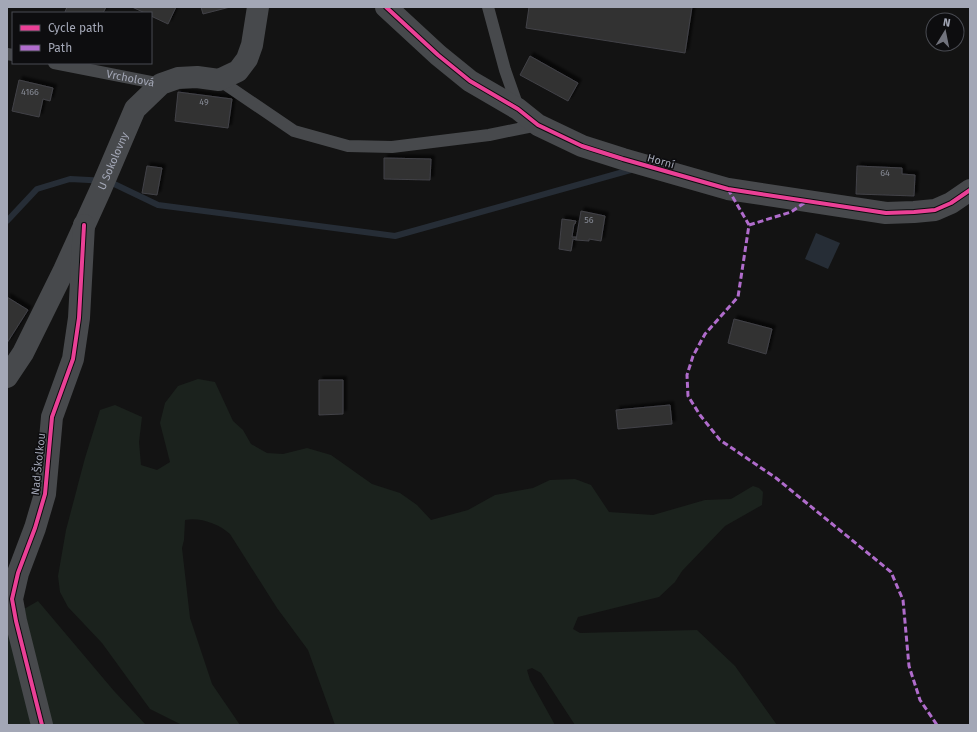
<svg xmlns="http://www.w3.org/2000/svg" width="977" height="732" font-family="'Fira Sans',sans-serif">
<defs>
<filter id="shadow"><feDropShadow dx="3.5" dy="-3.5" stdDeviation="1" flood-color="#0009"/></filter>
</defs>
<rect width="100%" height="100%" fill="#131313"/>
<path fill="#1b221d" d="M198 379 215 382 233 421 243 430 251 444 267 453 283 454 307 448 331 455 372 484 400 493 417 505 431 520 468 510 495 495 533 488 550 480 575 479 591 485 609 512 653 515 705 500 731 499 753 486 759 488 763 492 762 505 725 526 682 571 675 582 659 597 578 617 573 629 580 633 697 630 735 666 777 725H575L541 673 532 668 527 670 530 680 555 725H335L308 650 277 608 230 534C219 524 200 517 185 520L184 540 182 548 190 618 212 684 240 725H182L150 709 102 643 68 607 60 592 58 576 66 530 85 458 100 410 115 405 142 417 139 442 141 465 157 470 170 462 160 423 165 403 178 386Z
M38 601 114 691 146 725H52L24 609Z
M7 615 31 725H7Z"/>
<path fill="#262d36" d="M816 233 840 243 828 269 805 259Z"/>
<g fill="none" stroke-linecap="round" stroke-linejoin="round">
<path stroke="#262d36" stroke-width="6" d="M7 221 37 189 70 179 108 181 158 205 395 236 634 169"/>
</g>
<path fill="#313133" stroke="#424247" filter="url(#shadow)" d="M67 7H106L103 13H66L65 12Z
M132 7H176L168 24 151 16V13H145Z
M201 7H230L203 14Z
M529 7H692L685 53 526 28Z
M530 56 578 83 568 101 520 75Z
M19 80 53 88 50 101 43 99 39 117 12 111Z
M178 92 232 99 228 128 175 121Z
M384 158 431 159 430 180 384 179Z
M147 166 162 168 157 195 142 193Z
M857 166 902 168V174L915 175 914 196 856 194Z
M581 211 605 216 601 241 589 239V241L576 240Z
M562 219 576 221 575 224H574L572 237H576V240L573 239 571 251 559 249Z
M7 297 28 310 7 343Z
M734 319 772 329 766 354 728 343Z
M319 380H343V414L319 415Z
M670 405 672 424 618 429 616 410Z"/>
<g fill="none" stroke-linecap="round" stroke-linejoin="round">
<g stroke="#47494c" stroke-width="12">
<path d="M488 7 505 70 518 107"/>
<path d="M7 54 13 55"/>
<path id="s1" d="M54 63 161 84"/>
<path d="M219 80 294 131 348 146 392 147 489 135 538 125"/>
</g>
<g stroke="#47494c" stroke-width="22">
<path d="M386 7 438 55 470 81 518 109 538 125 582 146 623 159 728 189 886 213 914 212 935 210 951 203 970 190"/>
<path id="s2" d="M7 377 23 353 64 270 100 191 135 109 161 84 178 78 197 77 219 80 238 71 247 59 252 45 258 7"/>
<path d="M42 725 16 621 12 599 18 573 35 528 45 494 52 417 73 359 79 318 84 225"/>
</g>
<path stroke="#b06ccc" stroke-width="3" stroke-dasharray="6 3" stroke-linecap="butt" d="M728 189 749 225 738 297 705 334 693 356 687 375 688 396 700 415 720 440 776 478 891 572 903 600 909 666 920 700 937 725
M749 225 791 212 807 201"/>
<g stroke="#0d0d0f" stroke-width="6">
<path id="cycleway" d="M386 7 438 55 470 81 518 109 538 125 582 146 623 159 728 189 886 213 914 212 935 210 951 203 970 190
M42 725 16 621 12 599 18 573 35 528 45 494 52 417 73 359 79 318 84 225"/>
</g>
<use href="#cycleway" stroke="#ea4096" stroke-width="4"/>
</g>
<g text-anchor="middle" stroke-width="3" stroke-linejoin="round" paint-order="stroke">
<g font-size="9" fill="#868a95">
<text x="30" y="95">4166</text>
<text x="204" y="105">49</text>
<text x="885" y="176">64</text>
<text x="589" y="223">56</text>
</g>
<g font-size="11" fill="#a3a7b6" stroke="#0d0d0f">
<text dy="4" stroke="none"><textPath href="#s1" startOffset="78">Vrcholová</textPath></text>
<text dy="4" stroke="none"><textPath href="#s2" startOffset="241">U Sokolovny</textPath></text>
<text transform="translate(661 161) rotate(16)" y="4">Horní</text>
<text transform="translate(38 464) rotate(-84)" y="4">Nad Školkou</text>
</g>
</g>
<rect width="977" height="732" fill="none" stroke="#a3a7b6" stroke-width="16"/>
<rect x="12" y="12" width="140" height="52" fill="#0d0d0f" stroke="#494b52"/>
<rect x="20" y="25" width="20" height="6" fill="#ea4096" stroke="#494b52"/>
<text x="48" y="32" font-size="12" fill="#a3a7b6">Cycle path</text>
<rect x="20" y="45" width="20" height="6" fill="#b06ccc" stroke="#494b52"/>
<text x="48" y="52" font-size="12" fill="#a3a7b6">Path</text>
<g transform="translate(945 32) rotate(10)"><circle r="19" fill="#0d0d0f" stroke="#494b52"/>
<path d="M0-3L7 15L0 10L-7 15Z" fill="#71737d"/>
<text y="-6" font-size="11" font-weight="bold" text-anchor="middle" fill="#a3a7b6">N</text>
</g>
</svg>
